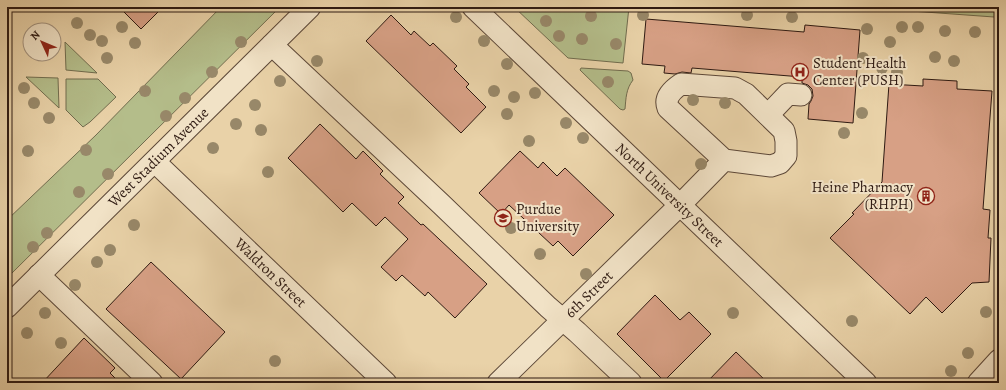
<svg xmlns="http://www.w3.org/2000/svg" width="1006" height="390" font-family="Alegreya,serif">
<rect width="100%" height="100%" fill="#e9d2a8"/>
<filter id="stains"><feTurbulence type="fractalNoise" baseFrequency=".005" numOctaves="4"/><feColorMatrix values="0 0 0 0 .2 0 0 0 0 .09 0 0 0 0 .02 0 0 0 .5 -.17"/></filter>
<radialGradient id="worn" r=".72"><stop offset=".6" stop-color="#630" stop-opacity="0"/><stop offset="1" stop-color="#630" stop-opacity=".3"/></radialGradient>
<path fill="#b4bd8a" stroke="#716c4e" d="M221 7H280L7 278V220L96 135Z
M514 7H629L623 63 568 58Z
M856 7H999V18L994 17Z
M65 42 97 73 66 70Z
M581 68 628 71 631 73 633 80C626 89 626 98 625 109L623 110 620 109 580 70Z
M26 77 58 78 59 108Z
M66 79H98L116 97 90 122 83 127 66 110Z"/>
<path fill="#d7a085" stroke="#2e1a12" d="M119 7H163L141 29Z
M391 15 411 35 414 31 430 46 433 43 457 66 454 69 469 84 466 87 486 107 461 133 366 41Z
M646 19 804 32 805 25 860 30 853 123 808 119 809 104 811 101 813 96 812 89 808 85 802 83V77L692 68 691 73 682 72 675 74 664 73 665 66 642 64Z
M923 79 957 81V89L992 91 983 209 990 210 988 238H991L989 282 972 283 942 313 926 297 910 314 830 238 854 214 852 213 882 182 889 84 923 86Z
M320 124 356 159 363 151 383 171 380 174 404 197 398 203 421 225 423 224 487 284 455 318 428 292 425 296 402 275 396 281 381 267 408 239 385 217 376 226 352 203 343 212 288 158Z
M520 151 538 168 543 162 557 176 565 168 614 215 573 256 558 241 553 246 509 205 501 214 479 193Z
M151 262 225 332 181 379 106 309Z
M655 295 680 320 689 312 711 334 664 381 617 334Z
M84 338 115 368 110 373 120 383H42Z
M736 352 768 383H706Z"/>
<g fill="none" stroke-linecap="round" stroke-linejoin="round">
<g stroke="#5d4838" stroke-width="23">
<g id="minor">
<path id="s1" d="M473 7 866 383"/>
<path d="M272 45 441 204 548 307 577 332 631 383"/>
<path d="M768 115 788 94 801 95"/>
<path id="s2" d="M155 162 386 383"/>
<path d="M39 275 152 383"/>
<path id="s3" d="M7 307 310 7"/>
<path id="s4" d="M498 383 680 205 724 160 668 108C664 98 672 90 681 84L735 88 746 94 784 131 786 141V156L780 163 771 166 724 160"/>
<path d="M978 383 999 360"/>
</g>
</g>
<use href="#minor" stroke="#f1e2c6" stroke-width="21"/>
</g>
<g fill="#988869">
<circle cx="643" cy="15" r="6"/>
<circle cx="747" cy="15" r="6"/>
<circle cx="591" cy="16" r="6"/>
<circle cx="456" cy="17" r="6"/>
<circle cx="792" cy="17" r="6"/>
<circle cx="546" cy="21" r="6"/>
<circle cx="77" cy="23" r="6"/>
<circle cx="122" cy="27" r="6"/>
<circle cx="902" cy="27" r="6"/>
<circle cx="918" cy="27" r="6"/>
<circle cx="867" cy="29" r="6"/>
<circle cx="945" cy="31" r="6"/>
<circle cx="975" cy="32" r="6"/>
<circle cx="90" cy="35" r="6"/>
<circle cx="559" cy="36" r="6"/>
<circle cx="582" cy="39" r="6"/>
<circle cx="102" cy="41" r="6"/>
<circle cx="484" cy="41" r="6"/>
<circle cx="241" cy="42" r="6"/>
<circle cx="890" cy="42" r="6"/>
<circle cx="135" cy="43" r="6"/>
<circle cx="616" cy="44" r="6"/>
<circle cx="935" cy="57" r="6"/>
<circle cx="107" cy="58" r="6"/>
<circle cx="863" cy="58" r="6"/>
<circle cx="317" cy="61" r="6"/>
<circle cx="954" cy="61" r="6"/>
<circle cx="507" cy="64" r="6"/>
<circle cx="882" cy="68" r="6"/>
<circle cx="212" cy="72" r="6"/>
<circle cx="897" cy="72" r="6"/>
<circle cx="280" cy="81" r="6"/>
<circle cx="608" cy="82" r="6"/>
<circle cx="24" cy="88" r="6"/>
<circle cx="145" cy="91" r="6"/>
<circle cx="494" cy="91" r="6"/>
<circle cx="535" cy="93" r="6"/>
<circle cx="514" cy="97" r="6"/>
<circle cx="185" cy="98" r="6"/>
<circle cx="693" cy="100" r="6"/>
<circle cx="34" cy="103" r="6"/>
<circle cx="725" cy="103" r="6"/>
<circle cx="255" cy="105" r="6"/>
<circle cx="862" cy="113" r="6"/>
<circle cx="507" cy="114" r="6"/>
<circle cx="166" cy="116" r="6"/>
<circle cx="49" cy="118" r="6"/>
<circle cx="566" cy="123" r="6"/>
<circle cx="236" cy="124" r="6"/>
<circle cx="261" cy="130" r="6"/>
<circle cx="844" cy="133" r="6"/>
<circle cx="583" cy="138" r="6"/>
<circle cx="529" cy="141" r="6"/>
<circle cx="213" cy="148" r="6"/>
<circle cx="86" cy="150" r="6"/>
<circle cx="28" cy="151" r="6"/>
<circle cx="701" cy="164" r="6"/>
<circle cx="268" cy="172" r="6"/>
<circle cx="108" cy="174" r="6"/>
<circle cx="79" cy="192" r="6"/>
<circle cx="134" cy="225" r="6"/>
<circle cx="511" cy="228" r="6"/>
<circle cx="47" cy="233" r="6"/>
<circle cx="33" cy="247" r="6"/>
<circle cx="110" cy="250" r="6"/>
<circle cx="540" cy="254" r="6"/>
<circle cx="97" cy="262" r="6"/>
<circle cx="586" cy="274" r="6"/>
<circle cx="75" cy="285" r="6"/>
<circle cx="986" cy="312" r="6"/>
<circle cx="45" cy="313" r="6"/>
<circle cx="733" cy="313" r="6"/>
<circle cx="852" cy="321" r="6"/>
<circle cx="27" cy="333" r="6"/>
<circle cx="61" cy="343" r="6"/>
<circle cx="968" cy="353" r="6"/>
<circle cx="275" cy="361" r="6"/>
<circle cx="951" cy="371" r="6"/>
</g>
<defs>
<g id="hospital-ring" transform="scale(0.9)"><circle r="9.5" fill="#f1e2c6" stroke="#8f2418" stroke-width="1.5"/><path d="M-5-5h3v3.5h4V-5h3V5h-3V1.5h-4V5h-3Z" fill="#8f2418"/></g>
<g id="building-ring" transform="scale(0.9)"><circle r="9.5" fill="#f1e2c6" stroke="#8f2418" stroke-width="1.5"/><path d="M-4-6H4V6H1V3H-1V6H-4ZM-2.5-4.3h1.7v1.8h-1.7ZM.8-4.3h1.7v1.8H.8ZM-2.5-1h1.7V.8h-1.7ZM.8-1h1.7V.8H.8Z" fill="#8f2418"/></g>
<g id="university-ring" transform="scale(0.9)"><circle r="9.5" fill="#f1e2c6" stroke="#8f2418" stroke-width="1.5"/><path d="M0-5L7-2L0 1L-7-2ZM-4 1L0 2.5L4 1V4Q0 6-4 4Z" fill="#8f2418"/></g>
</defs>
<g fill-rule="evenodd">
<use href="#hospital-ring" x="800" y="72"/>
<use href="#building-ring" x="926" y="196"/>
<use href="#university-ring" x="503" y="218"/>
</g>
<g text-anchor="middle" stroke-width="4" stroke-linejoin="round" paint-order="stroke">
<g font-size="15" fill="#2e1a12" stroke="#f1e2c6" text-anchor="start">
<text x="813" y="68">Student Health<tspan x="813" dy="17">Center (PUSH)</tspan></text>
<text x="913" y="192" text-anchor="end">Heine Pharmacy<tspan x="913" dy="17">(RHPH)</tspan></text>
<text x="516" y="214">Purdue<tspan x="516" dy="17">University</tspan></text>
</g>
<g font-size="15" fill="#2e1a12" stroke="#f1e2c6">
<text dy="5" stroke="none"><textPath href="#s3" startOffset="213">West Stadium Avenue</textPath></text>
<text dy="5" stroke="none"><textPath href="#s1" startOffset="272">North University Street</textPath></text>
<text dy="5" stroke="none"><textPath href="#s2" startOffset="160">Waldron Street</textPath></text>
<text dy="5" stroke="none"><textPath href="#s4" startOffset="127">6th Street</textPath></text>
</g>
</g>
<rect width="1006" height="390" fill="none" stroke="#e9d2a8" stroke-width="24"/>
<rect x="8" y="8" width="990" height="374" fill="none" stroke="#2e1a12" stroke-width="2"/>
<rect x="12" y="12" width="982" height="366" fill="none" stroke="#2e1a12"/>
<g transform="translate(42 42) rotate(314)"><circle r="19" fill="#f1e2c6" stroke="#a3927e"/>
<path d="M0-3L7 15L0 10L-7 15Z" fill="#8f2418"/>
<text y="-6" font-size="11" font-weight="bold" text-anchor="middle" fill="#2e1a12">N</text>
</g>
<rect width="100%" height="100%" filter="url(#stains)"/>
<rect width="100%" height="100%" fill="url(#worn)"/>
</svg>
